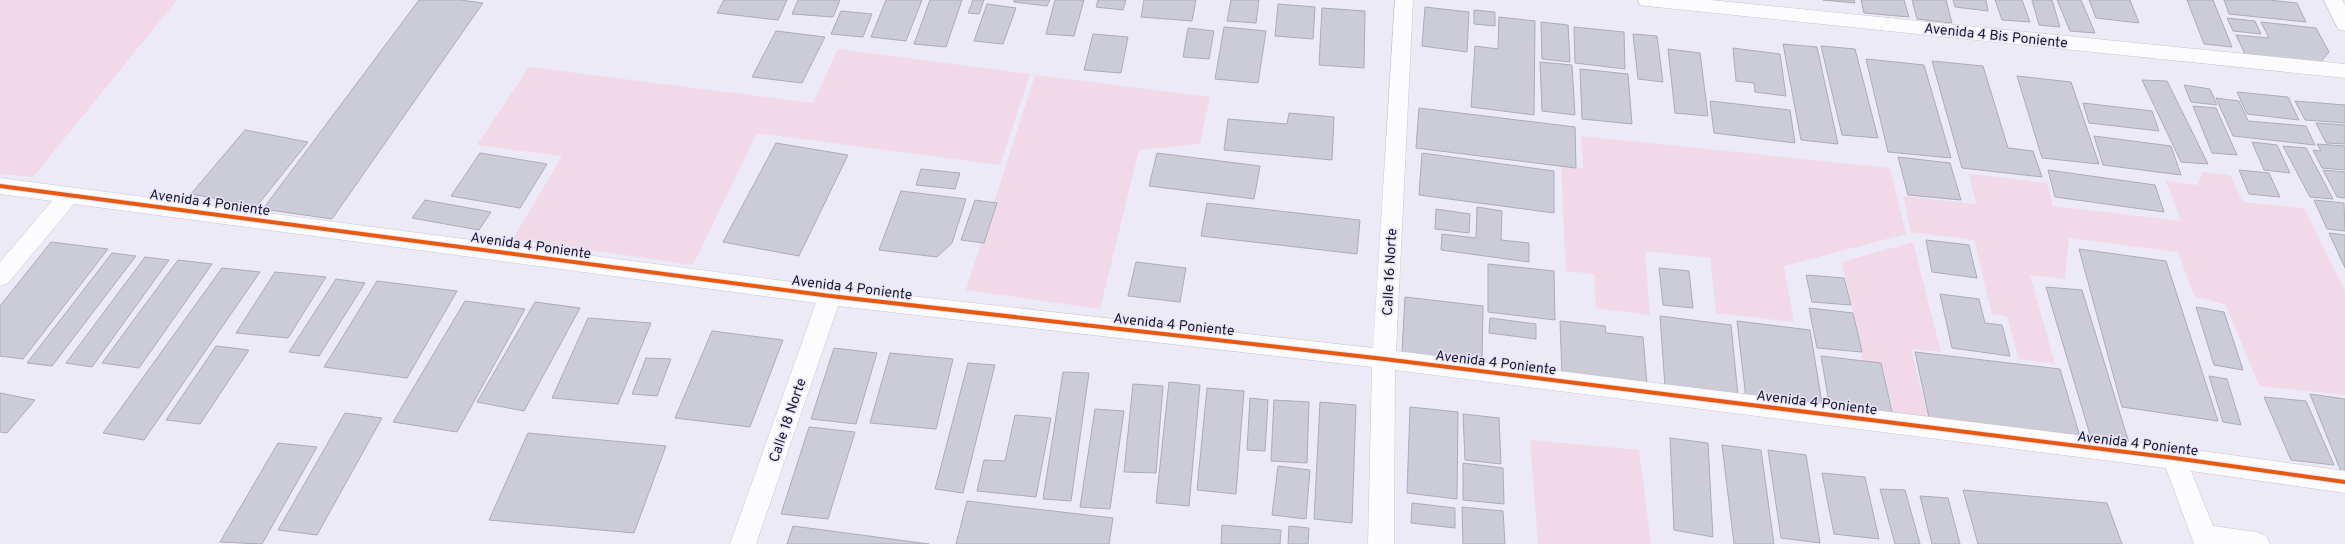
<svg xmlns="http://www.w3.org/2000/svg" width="2345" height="544" font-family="Overpass,sans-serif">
<rect width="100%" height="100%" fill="#eceaf7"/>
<path fill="#f2d9e8" d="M0 0H177L33 177 0 174Z
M838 49 1030 74 1000 165 757 133 693 265 513 239 562 156 477 145 529 67 813 103Z
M1035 75 1210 97 1200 144 1139 150 1100 309 966 290Z
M1581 136 1890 168 1906 234 1784 266 1794 322 1716 313 1710 258 1645 251 1650 315 1596 308 1594 274 1566 271 1561 166 1583 168Z
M2202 172 2230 175 2243 202 2304 208 2345 291V395L2259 386 2226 305 2194 296 2178 252 2069 238 2065 279 2030 275 2055 364 2019 359 2007 316 1992 314 1974 240 1911 232 1903 196 1976 204 1969 174 2047 183 2053 206 2181 221 2166 181 2198 185Z
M1913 242 1941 352 1911 349 1930 425 1895 422 1883 366 1864 364 1842 262Z
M1530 440 1639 450 1651 544H1538Z"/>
<path fill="#ccccd9" stroke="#abacb8" d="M419 0H460L483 3 332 219 263 209Z
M724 0H787L778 20 717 13Z
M798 0H840L833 17 792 14Z
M886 0H922L906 41 871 37Z
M930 0H962L946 47 914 44Z
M973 0H984L979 14 968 13Z
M1014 0H1050L1047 6 1014 2Z
M1055 0H1084L1074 36 1046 34Z
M1098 0H1126L1123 10 1096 7Z
M1144 0H1196L1192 21 1141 17Z
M1231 0H1259L1256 23 1227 21Z
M1823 0H1854L1855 3Z
M1861 0H1904L1909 17 1864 13Z
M1912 0H1946L1952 23 1917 19Z
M1953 0H1986L1988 11 1955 7Z
M1995 0H2022L2030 22 2002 20Z
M2032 0H2052L2060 27 2039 25Z
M2057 0H2081L2095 33 2070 31Z
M2089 0H2130L2139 23 2096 18Z
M2187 0H2213L2232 47 2204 44Z
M2224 0H2268L2297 3 2306 22 2229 14Z
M987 4 1016 8 1003 44 974 41Z
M1278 4 1315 7 1313 39 1275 36Z
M1425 7 1469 12 1467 52 1422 46Z
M1322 8 1365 11 1364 68 1319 65Z
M1474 10 1495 12V26L1474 24Z
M841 11 872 14 863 37 831 34Z
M1499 17 1535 21 1534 115 1471 107 1475 46 1498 49Z
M2227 18 2255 21 2261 34 2233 31Z
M1541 22 1568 25 1570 62 1542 59Z
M2261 22 2316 28 2329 52 2320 63 2246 56 2236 35 2269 38Z
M1224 27 1266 31 1258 83 1215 79Z
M1574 27 1624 32 1625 69 1575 63Z
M1188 28 1214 31 1209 59 1183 57Z
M776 31 825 37 802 83 752 77Z
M1093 34 1128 37 1121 73 1084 70Z
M1633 34 1657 36 1663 82 1638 79Z
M1783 44 1817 47 1838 144 1801 140Z
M1821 46 1855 49 1878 138 1842 135Z
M1733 48 1780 54 1786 96 1755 92 1754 83 1736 81Z
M1668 49 1700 53 1708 116 1675 113Z
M1866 59 1924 65 1951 158 1888 152Z
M1932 61 1983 66 2008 148 2033 151 2042 177 1962 168Z
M1540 62 1572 65 1575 115 1542 111Z
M1580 69 1628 74 1632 124 1582 119Z
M2017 76 2071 82 2099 164 2042 158Z
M2142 80 2167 81 2208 164 2181 162Z
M2184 85 2210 89 2217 105 2191 102Z
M2237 92 2288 97 2299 120 2247 114Z
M2216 98 2239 101 2248 121 2306 126 2315 145 2233 136Z
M1710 101 1790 110 1795 143 1714 133Z
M2295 101 2345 105V123L2305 120Z
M2083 103 2152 111 2159 131 2089 123Z
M2193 106 2216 108 2237 155 2212 153Z
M1419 108 1575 127 1576 168 1416 148Z
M1289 113 1334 117 1332 160 1224 150 1228 119 1287 124Z
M2316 123 2345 125V144L2326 143Z
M245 130 308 142 257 206 191 194Z
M2094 136 2171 146 2181 175 2103 165Z
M2252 142 2277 145 2290 173 2264 170Z
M776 143 848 155 799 256 723 242Z
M2317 144 2345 146V170L2322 168 2313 150 2321 151Z
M2283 146 2306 148 2333 199 2310 197Z
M480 153 547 164 520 208 451 196Z
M1157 153 1260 166 1254 199 1149 186Z
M1422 153 1554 171V213L1419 195Z
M1898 157 1950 163 1961 200 1908 195Z
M921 169 960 173 955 189 916 185Z
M2048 170 2155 185 2164 212 2055 197Z
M2239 170 2269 173 2280 197 2249 194Z
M2323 170 2345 172V198L2337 197Z
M901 191 966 199 952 243 937 257 879 250Z
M425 200 491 212 479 230 412 218Z
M975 200 997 203 984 243 961 240Z
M2314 200 2344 203 2345 231 2327 229Z
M1207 203 1360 220 1357 254 1201 236Z
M1477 207 1502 211 1501 240 1529 243V262L1441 250 1442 234 1476 238Z
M1436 209 1470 214 1469 233 1435 229Z
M2329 233 2345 235V268Z
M1926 240 1969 245 1977 278 1932 272Z
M51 242 108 249 23 359 0 356V306Z
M2079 249 2166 261 2218 421 2122 407Z
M112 253 136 256 52 366 27 363Z
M145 257 169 260 92 367 66 363Z
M178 260 212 264 139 368 102 363Z
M1136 262 1186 268 1180 302 1128 296Z
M1488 264 1554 271 1555 320 1488 312Z
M222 268 260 272 144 440 103 433Z
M1659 268 1689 271 1693 308 1663 305Z
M275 272 326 277 288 338 236 333Z
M1806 275 1844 278 1851 305 1812 302Z
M336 279 365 283 319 356 289 352Z
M377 281 457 291 407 378 324 367Z
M2046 287 2082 290 2129 443 2091 438Z
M1940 294 1979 299 1985 323 2002 325 2010 356 1952 348Z
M1405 297 1483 306 1482 362 1402 352Z
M465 301 525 309 457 432 393 422Z
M535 302 580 308 524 411 477 402Z
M2196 307 2224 312 2243 370 2214 365Z
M1809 308 1853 313 1862 352 1817 348Z
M1660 316 1731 325 1738 396 1665 386Z
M588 318 651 323 618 404 552 398Z
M1490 318 1536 324V339L1489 333Z
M1560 321 1605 326 1606 333 1643 337 1647 385 1562 375Z
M1737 321 1810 330 1823 409 1746 399Z
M712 331 783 340 750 427 675 418Z
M216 346 249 350 200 424 166 420Z
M834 348 877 353 856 424 811 419Z
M1915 352 2060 369 2080 437 1929 418Z
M890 353 953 359 936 429 870 423Z
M1821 356 1881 363 1893 416 1830 408Z
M646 358 671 359 657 396 632 394Z
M968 363 995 365 963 493 935 489Z
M1063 372 1089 373 1071 501 1043 499Z
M2209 376 2227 379 2241 425 2223 422Z
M1169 382 1200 385 1189 506 1156 503Z
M1133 384 1163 386 1156 473 1124 472Z
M1207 388 1244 391 1236 494 1197 490Z
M0 393 35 400 7 433 0 432Z
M2310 394 2345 399V479H2344Z
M2264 397 2306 401 2334 465 2291 460Z
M1250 398 1268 400 1265 451 1247 450Z
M1274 400 1309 402 1307 463 1271 461Z
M1320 402 1356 405 1352 523 1314 519Z
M1410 407 1458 412 1457 499 1407 493Z
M1095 409 1124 411 1110 509 1080 507Z
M345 413 382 418 317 535 278 530Z
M1463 414 1499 418 1501 464 1465 460Z
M1015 415 1051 418 1036 497 977 491 984 460 1005 461Z
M809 427 855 432 828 519 781 514Z
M528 433 666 446 634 533 489 520Z
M1670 438 1708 443 1713 537 1674 530Z
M278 443 317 447 262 544 220 542Z
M1722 445 1761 450 1774 544H1734Z
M1768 450 1806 455 1820 543 1781 538Z
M1463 463 1503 468 1504 504 1463 500Z
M1278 466 1310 470 1306 519 1272 515Z
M1822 473 1865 477 1879 539 1834 534Z
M1880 489 1905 490 1920 544H1895Z
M1963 490 2107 503 2122 544H1978Z
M1920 496 1948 498 1960 544H1932Z
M967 501 1113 518 1109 544H956Z
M1412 503 1455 508V528L1411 523Z
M1462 507 1503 511 1505 544H1463Z
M1222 525 1281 530 1280 544H1221Z
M793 526 929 544H787Z
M1289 526 1309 528 1308 544H1288Z"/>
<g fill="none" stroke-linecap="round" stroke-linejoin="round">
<g stroke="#c7c5d1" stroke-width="1">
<path id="street" d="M1395 0H1413L1396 351 2174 447 2345 471V493L2191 471 2213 526 2257 532 2266 536 2270 544H2194L2166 468 1395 370 1394 544H1368L1372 367 838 306 756 544H730L816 303 74 204 8 283 0 286V262L52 201 0 194V178L830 287 1373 348Z
M1638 0H1710L2345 64V78L1647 6 1640 5Z
M2324 0H2342L2345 5V31L2338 29Z"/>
</g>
<use href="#street" fill="#fcfcfe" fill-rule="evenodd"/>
<g stroke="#e9e5fc" stroke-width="6">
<path id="cycleway" d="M0 186 830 296 1384 359 2174 458 2345 482"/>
</g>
<use href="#cycleway" stroke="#e8590c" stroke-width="4"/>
</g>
<g text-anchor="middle" stroke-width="3" stroke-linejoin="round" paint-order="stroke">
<g font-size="14" fill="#1a1825" stroke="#e9e5fc">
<text transform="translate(1996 35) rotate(6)" y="5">Avenida 4 Bis Poniente</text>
<text transform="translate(210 202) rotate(8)" y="5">Avenida 4 Poniente</text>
<text transform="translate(531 245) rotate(8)" y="5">Avenida 4 Poniente</text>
<text transform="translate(1389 272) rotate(-87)" y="5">Calle 16 Norte</text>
<text transform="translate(852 287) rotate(7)" y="5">Avenida 4 Poniente</text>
<text transform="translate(1174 324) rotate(6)" y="5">Avenida 4 Poniente</text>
<text transform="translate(1496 362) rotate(7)" y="5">Avenida 4 Poniente</text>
<text transform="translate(1817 402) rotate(7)" y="5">Avenida 4 Poniente</text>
<text transform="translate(787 420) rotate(-71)" y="5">Calle 18 Norte</text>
<text transform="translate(2138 443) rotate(7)" y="5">Avenida 4 Poniente</text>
</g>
</g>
</svg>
